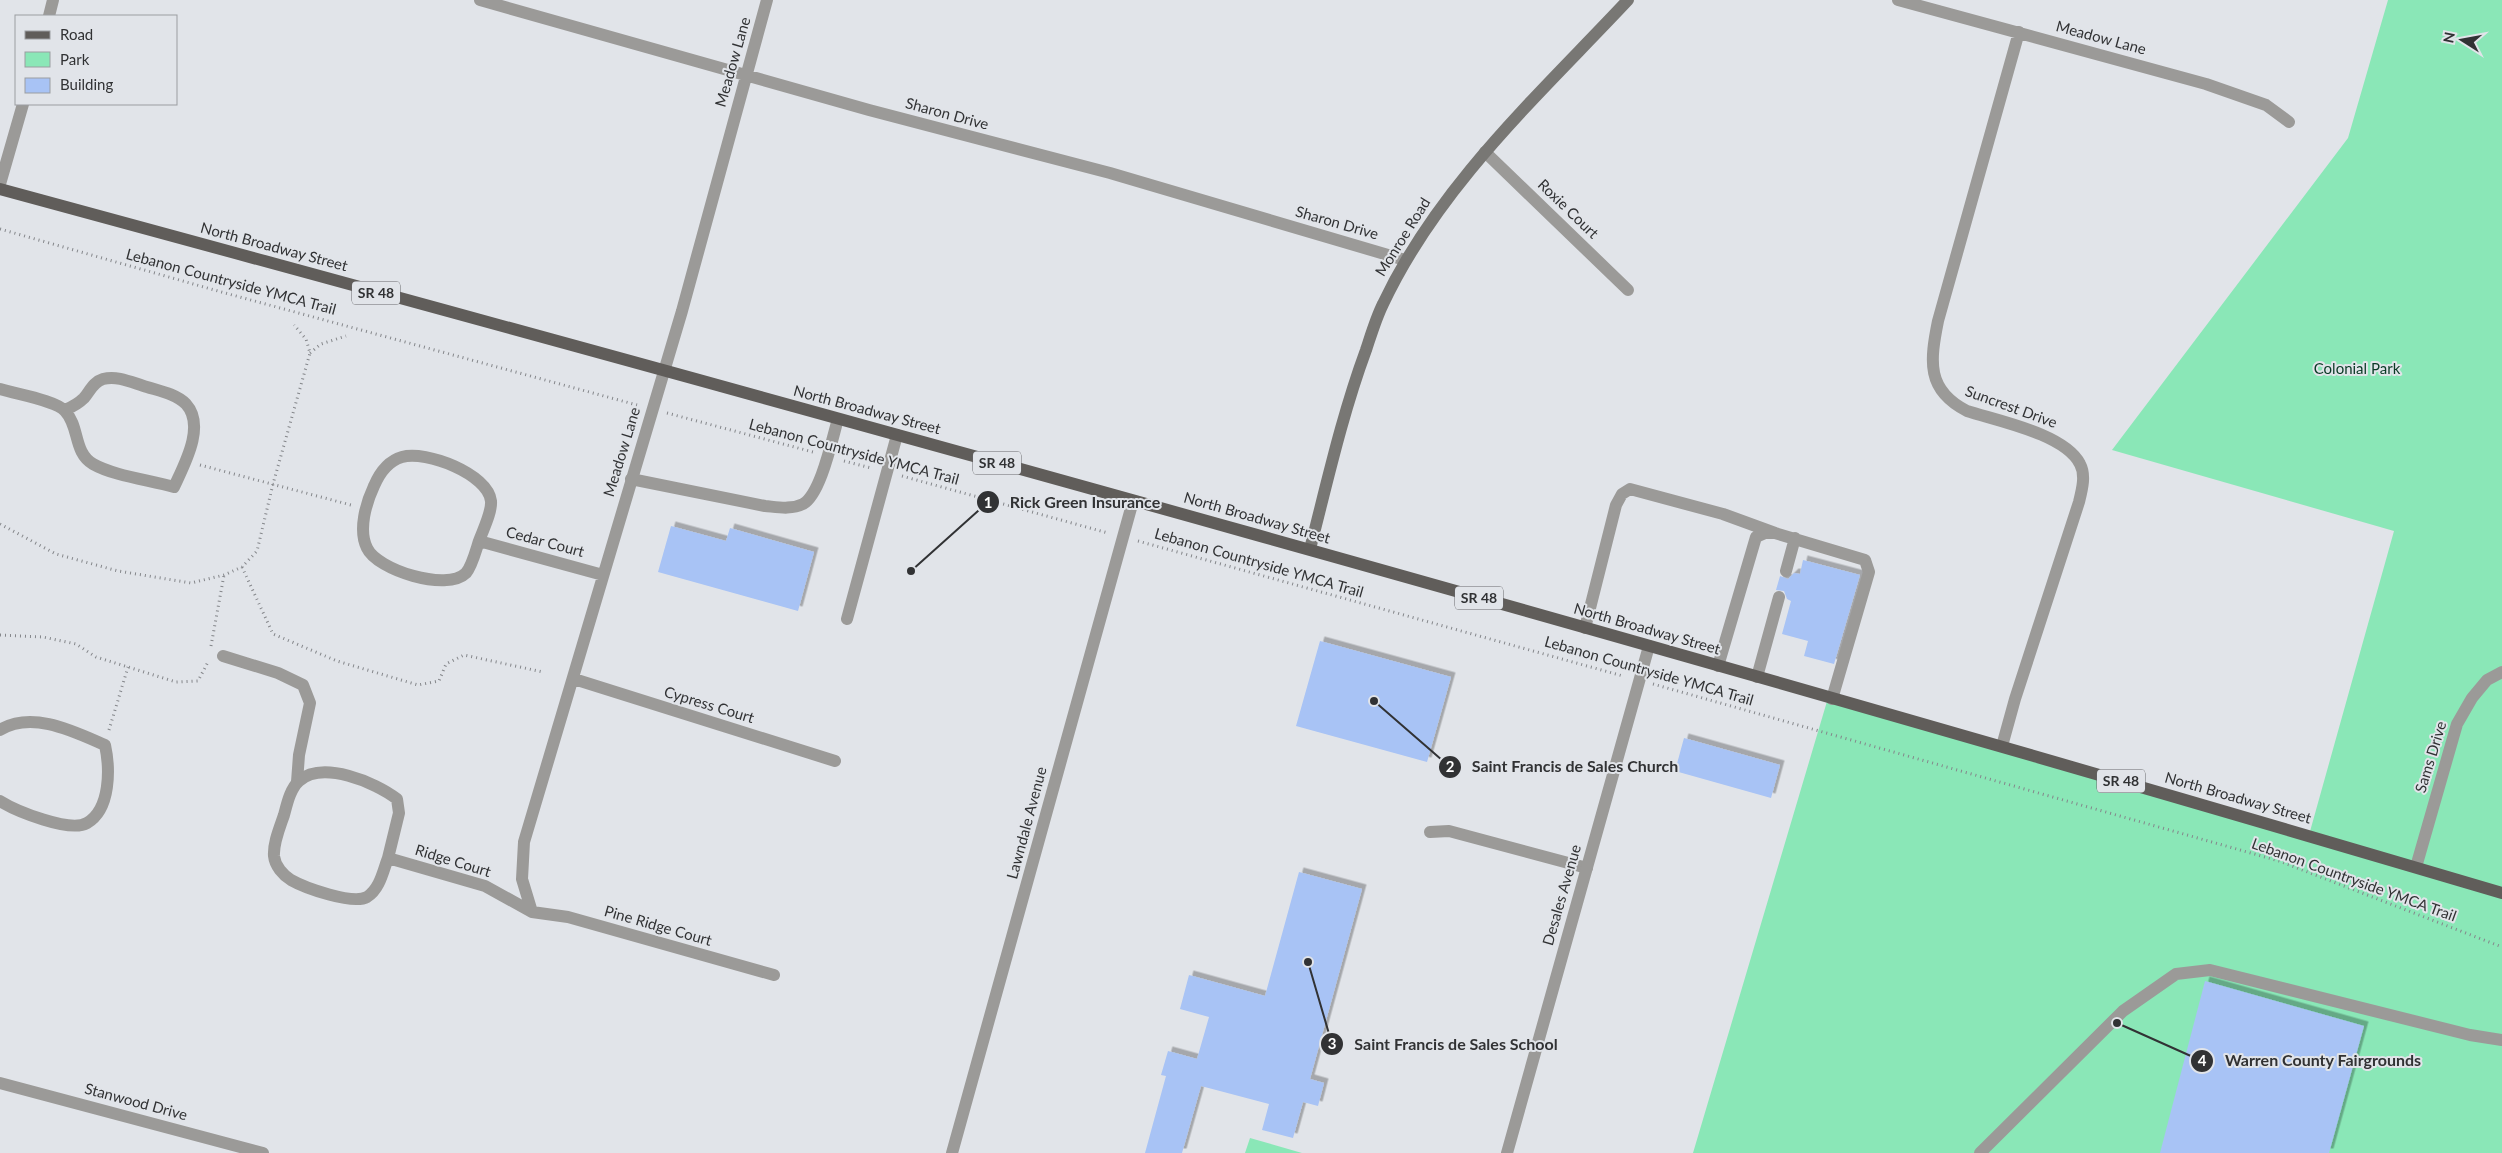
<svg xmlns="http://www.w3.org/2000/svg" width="2502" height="1153" font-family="Lato,sans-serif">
<defs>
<filter id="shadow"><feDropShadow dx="4.5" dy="-4.5" stdDeviation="0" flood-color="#0004"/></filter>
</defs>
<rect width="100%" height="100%" fill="#e1e4e9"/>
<path fill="#8ae7b7" d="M2388 0H2502V1153H1693L1828 698 2309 835 2394 531 2112 450 2348 138Z
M1250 1138 1302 1153H1245Z"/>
<path fill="#a8c3f5" filter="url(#shadow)" d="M671 526 726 541 730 528 814 552 798 611 658 572Z
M1803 560 1860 575 1834 664 1804 656 1808 641 1782 634 1791 601 1787 599 1784 591 1776 590 1780 576 1788 579 1794 573 1800 574Z
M1320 641 1451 677 1427 762 1296 726Z
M1684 738 1780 765 1771 798 1675 771Z
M1299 872 1362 889 1310 1079 1324 1083 1318 1106 1303 1102 1293 1138 1262 1130 1269 1104 1201 1086 1182 1153H1145L1166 1076 1161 1075 1168 1051 1197 1059 1209 1017 1180 1009 1189 975 1265 996Z
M2205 981 2364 1026 2329 1153H2160Z"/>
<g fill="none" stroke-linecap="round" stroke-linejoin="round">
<path stroke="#84868a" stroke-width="3" stroke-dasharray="1 4" stroke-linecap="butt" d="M0 229 225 293 637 405
M310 353 321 344 346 336
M667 413 813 452
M844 461 871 468
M200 465 351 505
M902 476 1108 533
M0 524 56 554 118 571 191 583 224 575 242 567 257 551 273 484 310 353 306 339 294 325
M1138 541 1623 676
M242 567 273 634 337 661 418 685 439 681 446 664 464 655 543 672
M0 635 43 637 76 644 96 657 176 682 198 681 208 662
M211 646 224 575
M1653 684 2279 861 2502 947
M109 730 128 667"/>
<path stroke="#9b9a98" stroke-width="12" d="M631 479 765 506C777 507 791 510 803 504 821 494 832 439 838 419
M1786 571 1795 538
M847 619 897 435
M1585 628 1616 505 1622 494 1630 489 1723 514 1775 533 1865 560 1869 572 1832 699
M223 656 278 673 303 685 310 703 299 755 297 782
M1718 666 1756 537 1765 533H1773
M1757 677 1779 597
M1430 832 1449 831 1587 868
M1980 1153 2123 1011 2176 974 2210 970 2470 1035 2502 1040"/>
<path stroke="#9b9a98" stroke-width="12" d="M480 0 869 110 1110 173 1405 260
M1898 0 2206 84 2266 105 2289 122
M49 16 53 0
M1485 152 1628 290
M0 184 23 104
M0 389C15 394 55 400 65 411 80 427 73 452 93 464 114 476 150 480 174 487 184 465 206 426 186 404 176 394 160 391 147 387 133 383 118 375 103 379 93 382 90 391 84 398 79 403 72 407 65 410
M479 541C476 550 472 566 466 573 447 592 377 570 367 548 358 530 366 503 374 486 380 472 388 461 402 457 426 450 488 474 491 501 492 512 483 530 479 541L603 575
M574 679 835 761
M0 730C32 710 75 732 105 745 110 768 111 809 87 823 70 833 16 811 0 801
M2002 746 2015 699 2079 502C2082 490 2086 475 2080 464 2065 434 1998 421 1967 411 1926 390 1930 361 1938 321L2019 32
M388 858C383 871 380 889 367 897 353 905 305 888 291 880 283 875 275 866 274 856 273 843 280 827 284 815 287 804 290 789 299 781 322 760 375 782 397 799L399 813 388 858 485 886 532 912 568 917 774 975
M2416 867 2457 724 2472 698 2487 680 2502 672
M532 912 522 879 524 842 682 311 767 0
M0 1083 263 1153
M952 1153 1133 501
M1507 1153 1649 646"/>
<path stroke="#787774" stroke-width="12" d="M1310 549C1327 483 1342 415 1366 350 1371 335 1376 318 1383 304 1439 185 1539 95 1628 0"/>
<path stroke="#605d5a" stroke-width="12" d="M0 189C836 416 1671 647 2502 893"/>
</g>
<g text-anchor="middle" stroke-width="4" stroke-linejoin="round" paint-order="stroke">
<g fill="#e1e4e9" stroke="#66676a" stroke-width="1">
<rect x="352" y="281.5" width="48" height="23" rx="4"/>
<rect x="973" y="451.5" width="48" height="23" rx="4"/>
<rect x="1455" y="586.5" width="48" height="23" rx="4"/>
<rect x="2097" y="769.5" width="48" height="23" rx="4"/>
</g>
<g font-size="14" font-weight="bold" fill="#313234">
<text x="376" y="298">SR 48</text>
<text x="997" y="468">SR 48</text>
<text x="1479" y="603">SR 48</text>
<text x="2121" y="786">SR 48</text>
</g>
<g font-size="15" fill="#313234" stroke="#e1e4e9">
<text transform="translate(2101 38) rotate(15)" y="5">Meadow Lane</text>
<text transform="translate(733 62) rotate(-74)" y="5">Meadow Lane</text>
<text transform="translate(947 114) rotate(15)" y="5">Sharon Drive</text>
<text transform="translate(1568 209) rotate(44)" y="5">Roxie Court</text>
<text transform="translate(1337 223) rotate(16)" y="5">Sharon Drive</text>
<text transform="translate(1403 237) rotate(-58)" y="5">Monroe Road</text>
<text transform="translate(274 247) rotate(15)" y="5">North Broadway Street</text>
<text transform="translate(231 282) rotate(15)" y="5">Lebanon Countryside YMCA Trail</text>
<text transform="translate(2011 407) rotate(20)" y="5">Suncrest Drive</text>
<text transform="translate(867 410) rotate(15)" y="5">North Broadway Street</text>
<text transform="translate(622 452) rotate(-73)" y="5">Meadow Lane</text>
<text transform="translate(854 452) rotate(15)" y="5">Lebanon Countryside YMCA Trail</text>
<text transform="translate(1257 518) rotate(16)" y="5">North Broadway Street</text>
<text transform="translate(545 542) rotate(15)" y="5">Cedar Court</text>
<text transform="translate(1259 563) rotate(16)" y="5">Lebanon Countryside YMCA Trail</text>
<text transform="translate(1647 629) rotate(16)" y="5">North Broadway Street</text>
<text transform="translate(1649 671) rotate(16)" y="5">Lebanon Countryside YMCA Trail</text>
<text transform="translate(709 705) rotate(17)" y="5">Cypress Court</text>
<text transform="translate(2431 757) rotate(-73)" y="5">Sams Drive</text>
<text transform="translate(2238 798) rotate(16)" y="5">North Broadway Street</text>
<text transform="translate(1027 823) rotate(-75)" y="5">Lawndale Avenue</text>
<text transform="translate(453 861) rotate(17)" y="5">Ridge Court</text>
<text transform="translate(2354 880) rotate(20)" y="5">Lebanon Countryside YMCA Trail</text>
<text transform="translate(1562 895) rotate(-74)" y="5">Desales Avenue</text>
<text transform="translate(658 926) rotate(16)" y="5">Pine Ridge Court</text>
<text transform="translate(136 1102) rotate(15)" y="5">Stanwood Drive</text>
</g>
<g font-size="15" fill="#093a25" stroke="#e1e4e9">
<text x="2357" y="374">Colonial Park</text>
</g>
</g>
<path fill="none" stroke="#313234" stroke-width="2" d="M911 571L988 502M1374 701L1450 767M1308 962L1332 1044M2117 1023L2202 1061"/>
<g fill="#313234" stroke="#e1e4e9" stroke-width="2">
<circle cx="911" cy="571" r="5"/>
<circle cx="1374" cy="701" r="5"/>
<circle cx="1308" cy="962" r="5"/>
<circle cx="2117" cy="1023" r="5"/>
<circle cx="988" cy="502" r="12"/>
<circle cx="1450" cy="767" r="12"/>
<circle cx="1332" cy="1044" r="12"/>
<circle cx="2202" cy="1061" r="12"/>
</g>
<g font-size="15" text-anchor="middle" font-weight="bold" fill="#fff">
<text x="988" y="508">1</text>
<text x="1450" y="772">2</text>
<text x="1332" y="1049">3</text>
<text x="2202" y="1066">4</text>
</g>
<g font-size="16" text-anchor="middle" font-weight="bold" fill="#313234" stroke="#e1e4e9" stroke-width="4" stroke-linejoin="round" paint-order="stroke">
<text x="1085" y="508">Rick Green Insurance</text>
<text x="1575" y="772">Saint Francis de Sales Church</text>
<text x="1456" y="1050">Saint Francis de Sales School</text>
<text x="2323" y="1066">Warren County Fairgrounds</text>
</g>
<rect x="15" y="15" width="162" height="90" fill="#e1e4e9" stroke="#9b9da1"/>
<rect x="25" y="31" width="25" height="8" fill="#605d5a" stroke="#9b9da1"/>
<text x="60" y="40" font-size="15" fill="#313234">Road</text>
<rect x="25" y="52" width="25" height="15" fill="#8ae7b7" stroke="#9b9da1"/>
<text x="60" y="65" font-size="15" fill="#313234">Park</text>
<rect x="25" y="78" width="25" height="15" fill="#a8c3f5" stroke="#9b9da1"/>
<text x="60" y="90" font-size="15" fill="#313234">Building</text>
<g transform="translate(2462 40) rotate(281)" stroke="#e1e4e9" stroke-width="4" paint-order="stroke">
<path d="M0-4L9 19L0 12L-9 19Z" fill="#313234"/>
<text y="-8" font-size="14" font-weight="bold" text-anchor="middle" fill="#313234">N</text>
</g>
</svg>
